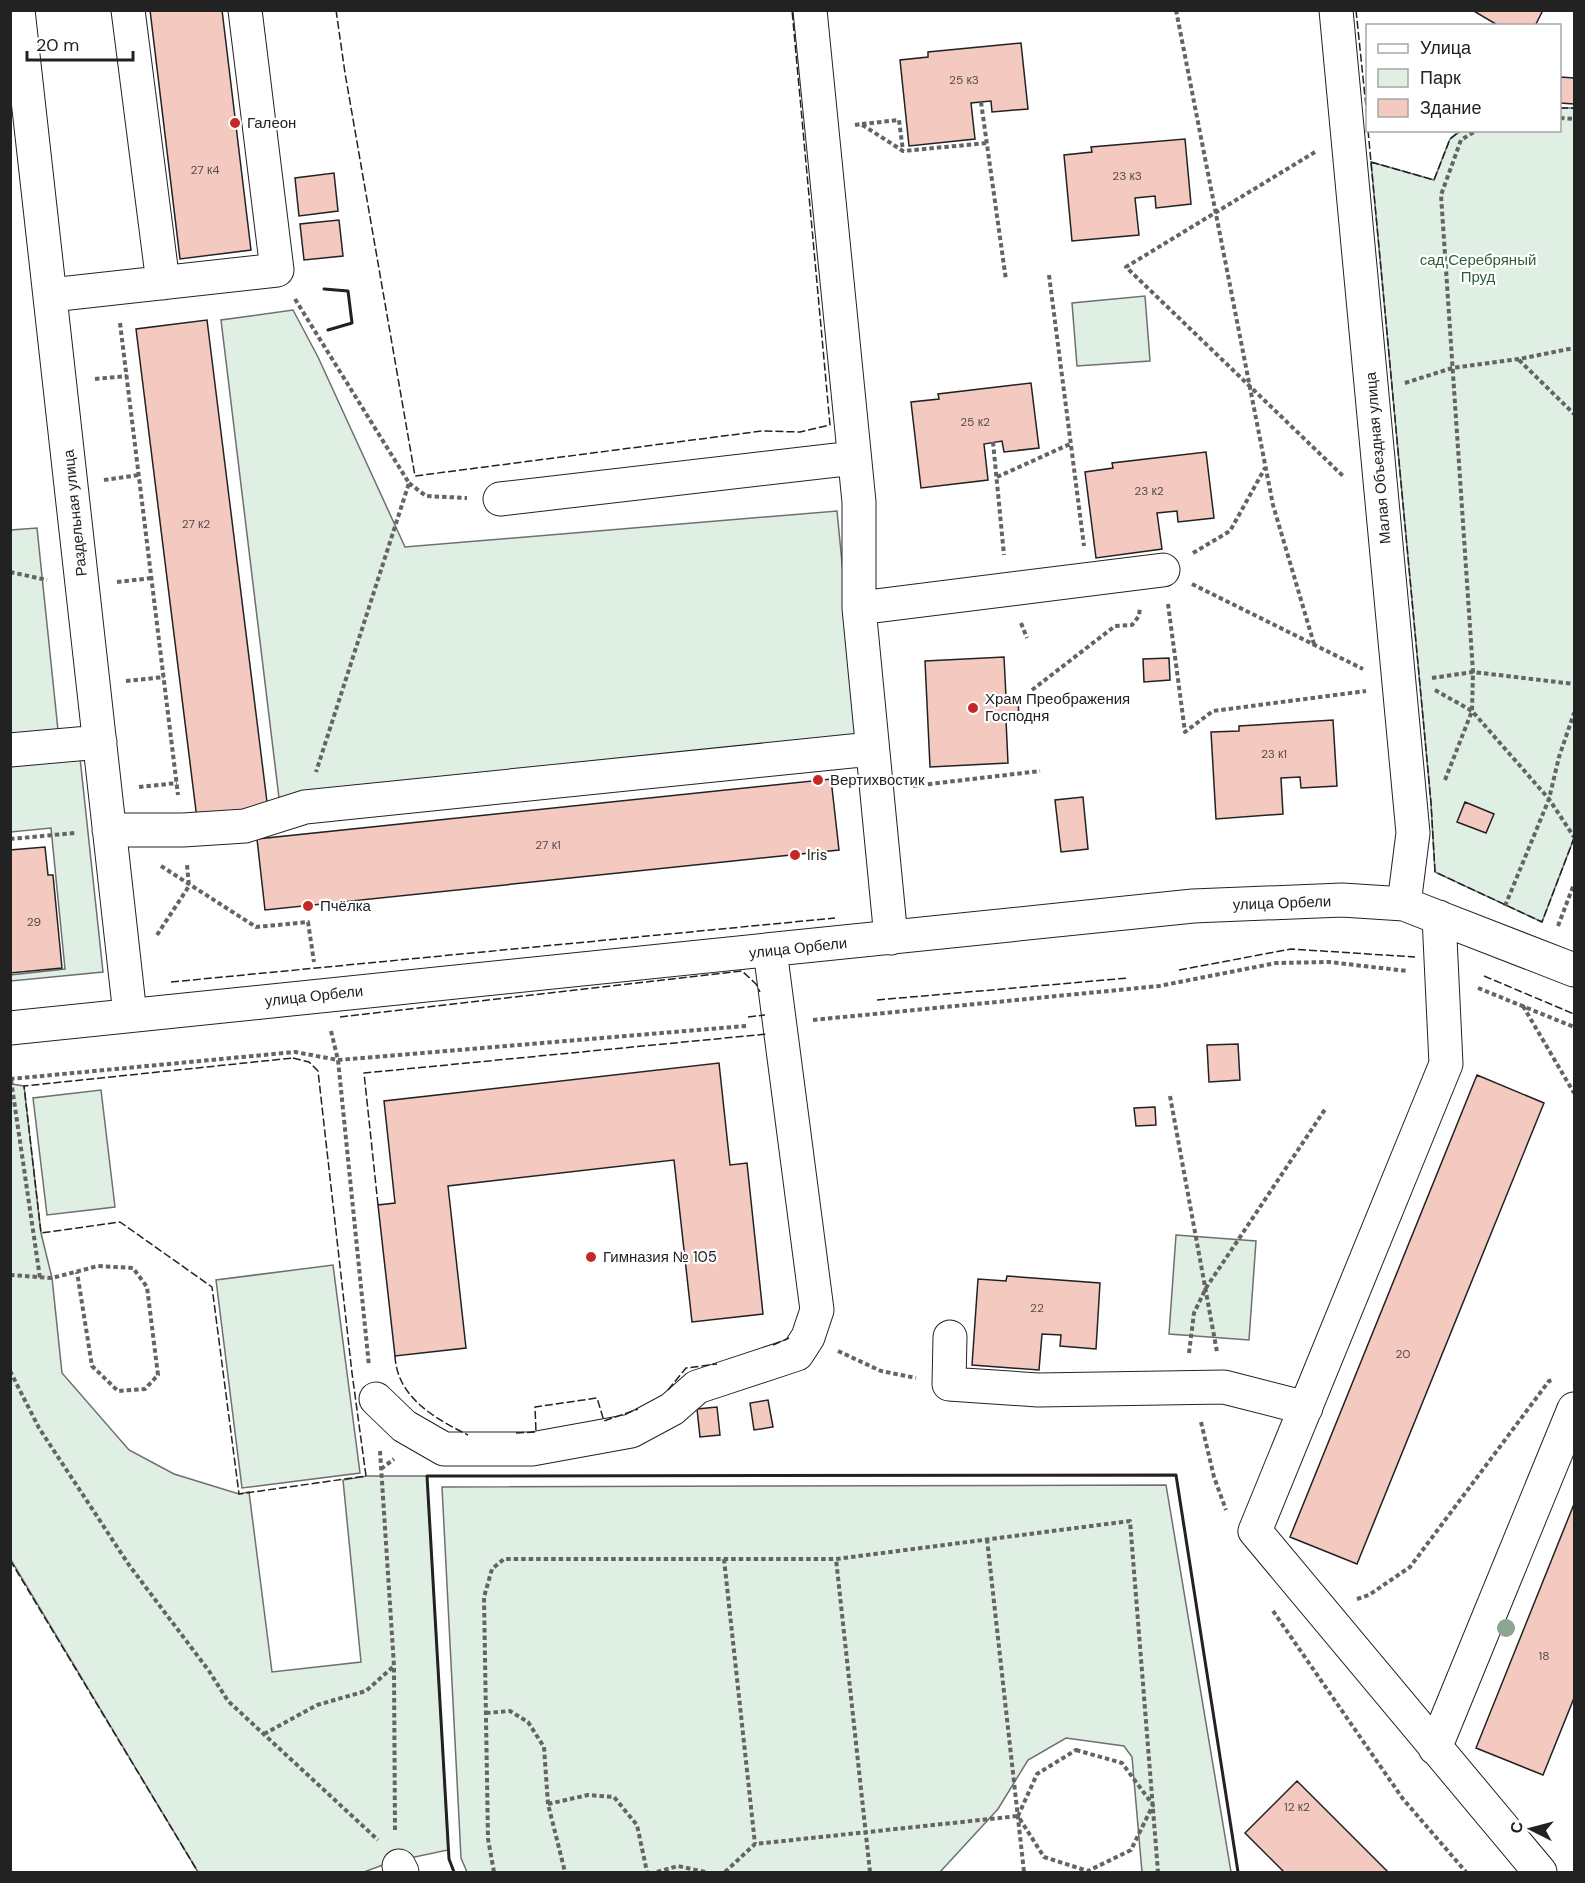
<svg xmlns="http://www.w3.org/2000/svg" width="1585" height="1883" font-family="'DM Sans',sans-serif">
<rect width="100%" height="100%" fill="#fff"/>
<path fill="#e0efe3" stroke="#6f6f6f" stroke-width="1.5" d="M1560 108H1574V838L1542 922 1435 872 1431 803 1371 162 1434 180 1450 139 1461 131 1560 130Z
M1145 296 1150 361 1077 366 1072 303Z
M293 310 318 357 405 547 837 511 859 737 279 798 221 320Z
M37 528 61 759 80 758 103 972 11 981 10 975 65 969 51 828 11 832V530Z
M11 1084 24 1086 41 1233 52 1278 62 1373 129 1450 174 1474 239 1494 249 1492 272 1672 361 1662 343 1480 367 1476H427L448 1850 391 1862 364 1872H198L11 1560Z
M101 1090 115 1207 47 1215 33 1098Z
M1176 1235 1256 1241 1249 1340 1169 1334Z
M333 1265 360 1473 242 1488 216 1280Z
M1166 1485 1231 1872H1142L1132 1757 1124 1746 1066 1738 1028 1760 998 1809 940 1872H467L461 1858 442 1487Z"/>
<path fill="#f3c9c0" stroke="#222" stroke-width="1.5" d="M150 10H222L251 250 180 259Z
M1472 10H1543L1535 26H1499Z
M1021 43 1028 109 992 112 991 101 971 103 975 139 909 146 900 60 928 57V52Z
M1560 77 1574 78V104L1560 103Z
M1185 139 1191 204 1156 208 1155 196 1135 198 1139 235 1072 241 1064 155 1092 152 1091 147Z
M334 173 338 211 299 216 295 178Z
M339 220 343 256 304 260 300 224Z
M207 320 268 810 197 819 136 329Z
M1031 383 1039 448 1004 452 1002 441 984 444 988 480 921 488 911 402 939 399 938 394Z
M1206 452 1214 518 1178 522 1177 511 1157 513 1162 549 1096 558 1085 472 1113 468 1112 463Z
M1004 657 1006 697H1018L1019 719 1006 720 1008 763 930 767 925 661Z
M1169 658 1170 680 1144 682 1143 659Z
M1333 720 1337 786 1301 788 1300 777 1281 778 1283 814 1216 819 1211 732 1239 731V726Z
M831 779 839 850 265 910 257 839Z
M1083 797 1088 849 1061 852 1055 800Z
M1465 802 1494 814 1486 833 1457 822Z
M45 847 48 875H53L62 968 10 973V850Z
M1238 1044 1240 1080 1209 1082 1207 1045Z
M719 1063 730 1165 747 1163 763 1314 692 1322 674 1160 448 1186 466 1348 395 1356 378 1205 395 1203 384 1101Z
M1477 1075 1544 1103 1357 1564 1290 1537Z
M1155 1107 1156 1125 1136 1126 1134 1108Z
M1007 1276 1100 1283 1096 1349 1060 1346 1061 1335 1042 1334 1039 1370 972 1365 978 1279 1006 1281Z
M768 1400 773 1427 754 1430 750 1403Z
M717 1407 720 1435 700 1437 697 1409Z
M1574 1504V1698L1543 1775 1476 1748Z
M1297 1781 1388 1872H1284L1245 1833Z"/>
<g fill="none" stroke-linecap="round" stroke-linejoin="round">
<g stroke="#222" stroke-width="35">
<path id="minor" d="M18 10 130 1015
M128 10 163 283
M810 10 859 502V608L891 938
M1336 10 1413 833 1404 904
M51 295 277 270 245 10
M500 499 854 458
M859 608 1163 570
M10 750 100 742
M109 830H183L245 826 305 807 871 749
M1439 917 1446 1064 1255 1531 1540 1872
M10 1028 1193 906 1342 900 1404 904 1574 970
M950 1337 949 1384 1038 1390 1224 1387 1306 1408
M376 1399 404 1426 444 1449H532L631 1431 672 1409 697 1387 797 1354 808 1337 817 1310 770 950
M1435 1748 1574 1409
M399 1866 402 1872"/>
</g>
<path stroke="#646464" stroke-width="4" stroke-dasharray="4.5 3" stroke-linecap="butt" d="M1176 10 1273 505 1314 644
M981 102 1006 280
M1560 118 1574 119
M862 124 899 120 903 151
M855 125 861 124 903 151 987 143
M1315 152 1126 267 1344 477
M1049 275 1084 546
M295 299 409 483 316 772
M120 323 178 795
M1519 360 1574 414
M95 379 127 376
M1405 383 1452 368 1519 359 1574 348
M993 442 1004 555
M997 477 1070 444
M104 480 139 475
M409 483 426 496 467 498
M1193 553 1230 531 1265 468
M10 572 47 580
M117 582 152 578
M1192 584 1363 669
M1168 604 1185 732 1213 711 1366 691
M1021 623 1027 638
M1432 678 1473 672 1574 684
M126 681 164 677
M1032 690 1115 626 1132 625 1139 616 1140 607
M1435 690 1472 711 1549 799 1574 837
M1445 780 1472 711 1473 672 1441 195 1461 140 1477 130
M913 786 1040 771
M139 787 177 783
M10 839 75 833
M161 866 256 927 308 922 314 962
M1505 906 1549 799 1559 757 1574 713
M1558 926 1574 884
M157 935 189 886 187 865
M1478 988 1574 1027
M1523 1006 1574 1093
M813 1020 1159 986 1276 963 1329 962 1407 971
M331 1031 338 1060 369 1366
M10 1079 295 1052 338 1060 746 1026
M11 1080 40 1278
M1170 1096 1217 1352
M10 1275 52 1278 98 1266 133 1268 147 1287 158 1375 145 1389 118 1391 92 1366 77 1272
M838 1351 881 1371 916 1378
M1189 1353 1194 1313 1206 1288 1326 1108
M10 1371 39 1428 129 1565 209 1671 228 1701 378 1840
M1201 1422 1214 1477 1226 1510
M380 1451 394 1666 395 1833
M381 1469 394 1459
M987 1539 1024 1872
M724 1559 755 1844
M1357 1599 1369 1595 1410 1567 1549 1381 1553 1380
M1273 1611 1403 1799 1466 1872
M486 1713 510 1711 528 1722 544 1747 548 1804 565 1872
M264 1734 317 1705 366 1691 394 1666
M1076 1750 1122 1763 1153 1805 1131 1850 1088 1871 1044 1857 1018 1816 1037 1774Z
M548 1804 588 1795 614 1797 637 1825 647 1872
M494 1872 488 1839 484 1597 492 1569 504 1559H836
M657 1872 678 1866 705 1872
M725 1872 755 1844 1018 1816
M870 1872 836 1559 1130 1521 1158 1872"/>
<use href="#minor" stroke="#fff" stroke-width="33"/>
<path stroke="#222" stroke-width="1.5" stroke-dasharray="8 3" stroke-linecap="butt" d="M336 10 345 73 415 476 762 431 800 432 830 425 792 10
M1356 10 1368 126
M1560 108H1574
M1368 130 1431 803 1435 872 1542 922 1574 838
M1371 162 1434 180 1450 139 1461 130
M1179 970 1291 949 1415 957
M1484 976 1574 1014
M171 982 835 918
M877 1000 1128 978
M340 1017 742 971 756 984 760 992
M748 1017 765 1015
M293 1058 309 1062 318 1071 352 1373 366 1476 239 1494 212 1287 120 1222 41 1233 24 1086Z
M378 1205 364 1073 767 1034
M773 1345 789 1338
M395 1356C397 1397 434 1418 468 1435
M668 1390 686 1368 717 1364
M516 1433 536 1432 535 1407 597 1398 604 1421 638 1409
M10 1560 198 1872"/>
<path stroke="#222" stroke-width="3" d="M324 289 348 291 352 323 328 330
M454 1872 449 1859 427 1476 1176 1475 1238 1872"/>
</g>
<circle fill="#8da692" cx="1506" cy="1628" r="9"/>
<g fill="#c62828" stroke="#fff" stroke-width="2">
<circle cx="235" cy="123" r="6"/>
<circle cx="973" cy="708" r="6"/>
<circle cx="818" cy="780" r="6"/>
<circle cx="795" cy="855" r="6"/>
<circle cx="308" cy="906" r="6"/>
<circle cx="591" cy="1257" r="6"/>
</g>
<g text-anchor="middle" stroke-width="4.5" stroke-linejoin="round" paint-order="stroke">
<g font-size="12" fill="#564c4a">
<text x="964" y="84">25 к3</text>
<text x="205" y="174">27 к4</text>
<text x="1127" y="180">23 к3</text>
<text x="975" y="426">25 к2</text>
<text x="1149" y="495">23 к2</text>
<text x="196" y="528">27 к2</text>
<text x="1274" y="758">23 к1</text>
<text x="548" y="849">27 к1</text>
<text x="34" y="926">29</text>
<text x="1037" y="1312">22</text>
<text x="1403" y="1358">20</text>
<text x="1544" y="1660">18</text>
<text x="1297" y="1811">12 к2</text>
</g>
<g font-size="15" fill="#222" stroke="#fff" text-anchor="start">
<text x="247" y="128">Галеон</text>
<text x="985" y="704">Храм Преображения<tspan x="985" dy="17">Господня</tspan></text>
<text x="830" y="785">Вертихвостик</text>
<text x="807" y="860">Iris</text>
<text x="320" y="911">Пчёлка</text>
<text x="603" y="1262">Гимназия № 105</text>
</g>
<g font-size="15" fill="#2f5e38" stroke="#fff">
<text x="1478" y="265">сад Серебряный<tspan x="1478" dy="17">Пруд</tspan></text>
</g>
<g font-size="15" fill="#222" stroke="#fff">
<text transform="translate(1378 458) rotate(-95)" y="5">Малая Объездная улица</text>
<text transform="translate(75 513) rotate(-96)" y="5">Раздельная улица</text>
<text transform="translate(1282 903) rotate(-2)" y="5">улица Орбели</text>
<text transform="translate(798 948) rotate(-6)" y="5">улица Орбели</text>
<text transform="translate(314 996) rotate(-6)" y="5">улица Орбели</text>
</g>
</g>
<rect width="1585" height="1883" fill="none" stroke="#222222" stroke-width="24"/>
<rect x="1366" y="24" width="195" height="108" fill="#ffffff" stroke="#a7a7a7" stroke-width="1.5"/>
<rect x="1378" y="44" width="30" height="9" fill="#ffffff" stroke="#a7a7a7" stroke-width="1.5"/>
<text x="1420" y="54" font-size="18" fill="#222222">Улица</text>
<rect x="1378" y="69" width="30" height="18" fill="#e0efe3" stroke="#a7a7a7" stroke-width="1.5"/>
<text x="1420" y="84" font-size="18" fill="#222222">Парк</text>
<rect x="1378" y="99" width="30" height="18" fill="#f3c9c0" stroke="#a7a7a7" stroke-width="1.5"/>
<text x="1420" y="114" font-size="18" fill="#222222">Здание</text>
<g transform="translate(1531 1829) rotate(276)" stroke="#ffffff" stroke-width="4.5" paint-order="stroke">
<path d="M0-4.5L10 22L0 15L-10 22Z" fill="#222222"/>
<text y="-9" font-size="16" font-weight="bold" text-anchor="middle" fill="#222222">С</text>
</g>
<path d="M27 51v9h106v-9" fill="none" stroke="#222222" stroke-width="3"/>
<text x="36" y="51" font-size="18" fill="#222222" stroke="#ffffff" stroke-width="4.5" paint-order="stroke">20 m</text>
</svg>
